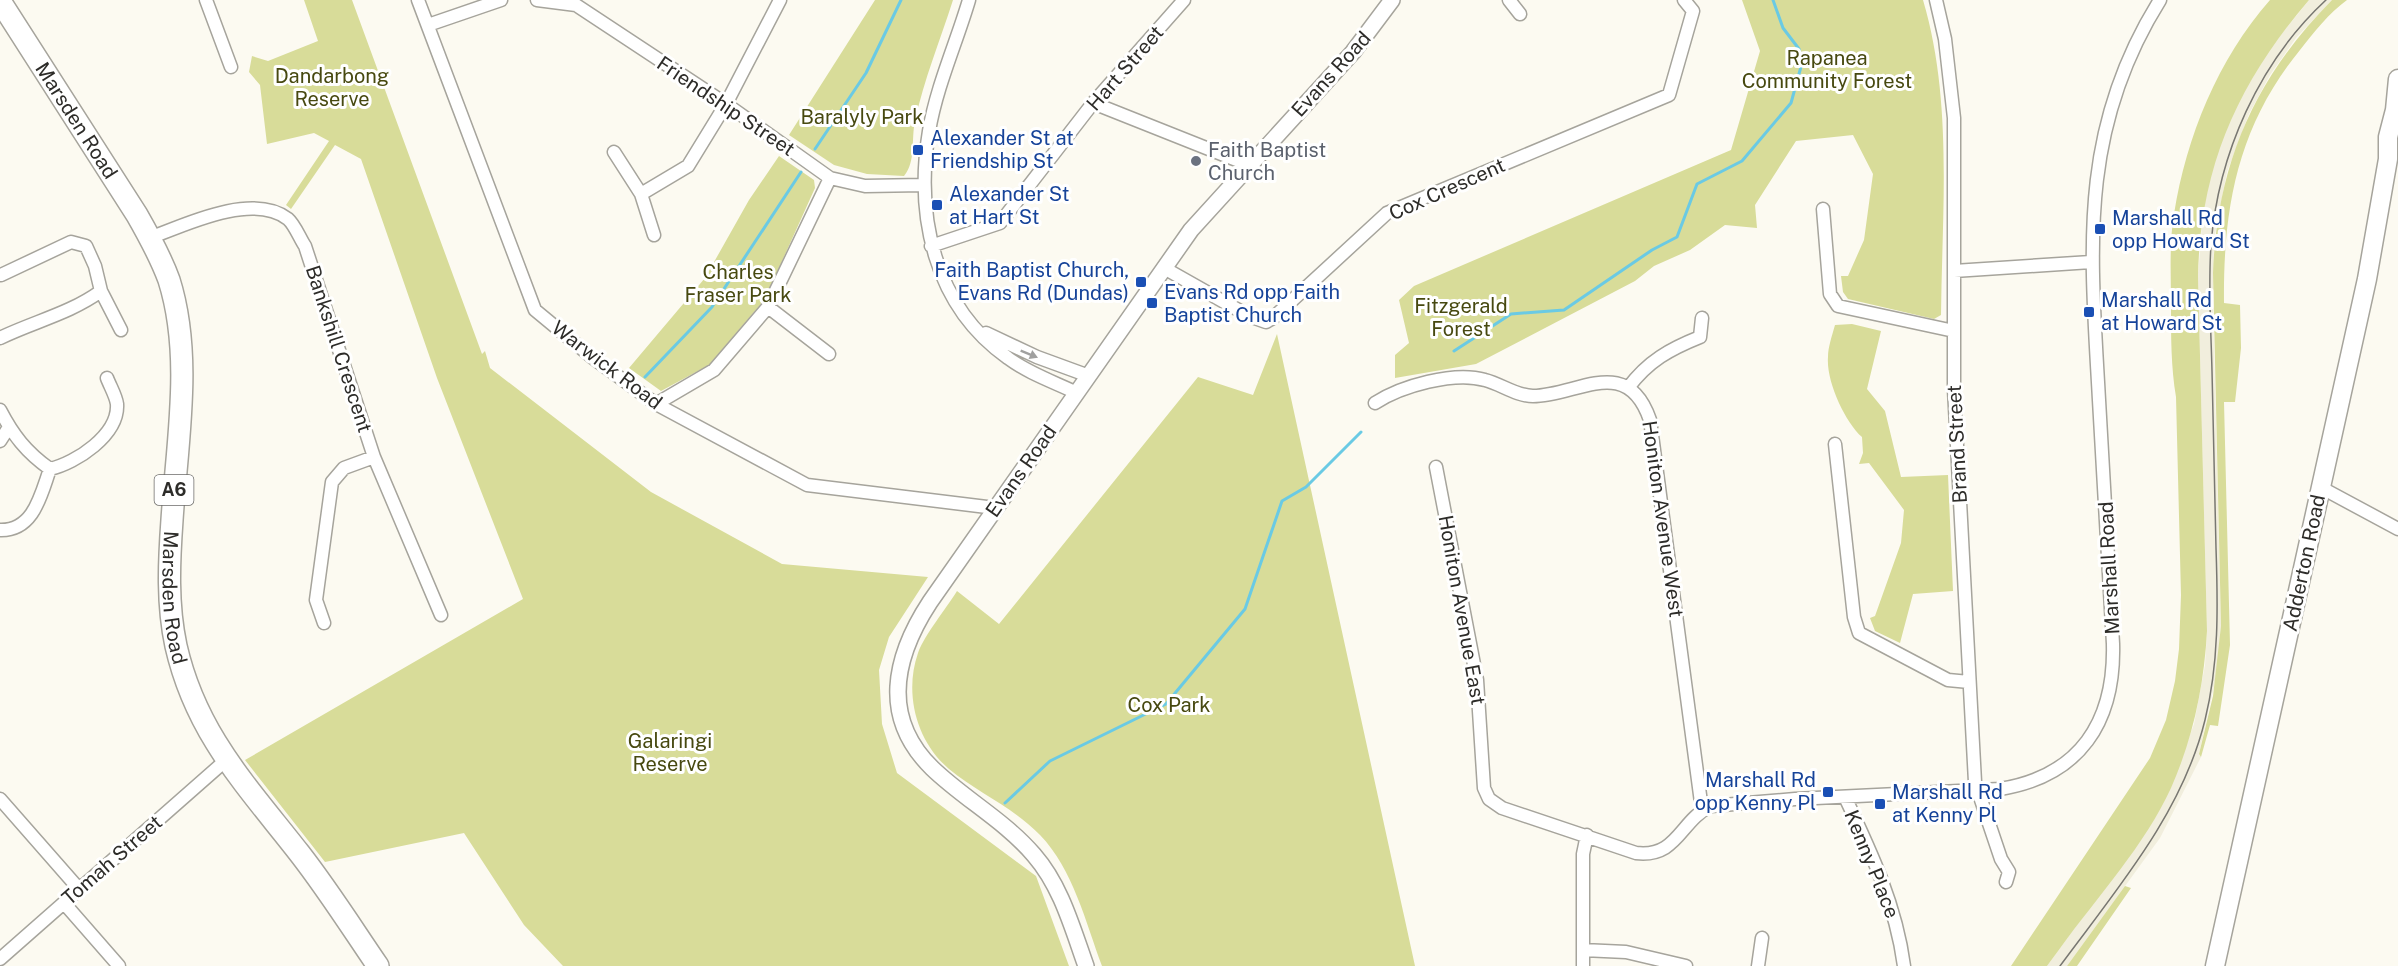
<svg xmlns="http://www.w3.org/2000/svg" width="2398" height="966" font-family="'Public Sans',sans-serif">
<rect width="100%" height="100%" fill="#fcfaf1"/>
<path fill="#f1eedd" d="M2309 0H2332L2296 38 2270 75 2249 114 2227 172 2214 239 2213 313 2221 626 2218 668 2199 754 2201 757 2160 838 2067 966H2047L2129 854 2170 789 2194 724 2205 665 2207 631 2198 277 2203 210 2214 161 2234 108 2271 47Z"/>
<path fill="#d8dc99" d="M304 0H352L482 354 485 351 490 368 651 492 782 564 928 577 889 637 879 670 882 724 897 773 1036 876 1069 966H563L524 925 464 833 325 862 245 760 523 599 437 378 361 159 335 145 291 209 286 205 329 141 314 133 267 144 260 85 249 72 252 56 268 61 318 41Z
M875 0H953C940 41 924 79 915 121 911 139 916 162 904 176L867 174 834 165 789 135Z
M1742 0H1923C1953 101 1942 211 1941 315L1934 319 1848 299 1843 292 1841 276H1848L1864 240 1873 174 1853 135 1796 141 1755 205 1757 228 1725 225 1690 250 1654 266 1635 281 1476 364 1395 378V355L1409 343 1399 300 1414 286 1731 150 1760 51Z
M2270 0H2309C2238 83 2200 167 2198 277L2207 631C2204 686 2193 738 2171 788 2145 845 2098 896 2061 947L2047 966H2011L2150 758 2166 720 2175 681 2179 649 2181 595 2176 397C2171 367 2171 337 2171 306 2171 276 2169 244 2174 214 2186 137 2218 59 2270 0Z
M2332 0H2347C2329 13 2314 32 2300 50 2238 126 2223 206 2224 303L2240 305 2241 348 2235 402H2224L2230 645 2218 726 2210 725 2201 757 2199 754 2213 696 2221 626 2213 273C2217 163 2255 78 2332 0Z
M779 156 814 180 815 188 765 299 709 365 661 391 629 368 705 278 749 200Z
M1852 324 1881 331 1867 389 1885 411 1901 477 1948 475 1953 591 1913 594 1900 643 1875 631 1870 618 1875 616 1901 543 1904 510 1869 463 1859 464 1863 453 1862 437C1845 422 1826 381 1828 357 1828 347 1832 336 1835 325Z
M1277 334 1415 966H1102C1086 923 1073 869 1040 835 1013 807 978 793 949 769 916 741 904 693 918 653 925 634 946 609 957 591L999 624 1198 377 1253 395Z
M2125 886 2131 888 2077 966H2067Z"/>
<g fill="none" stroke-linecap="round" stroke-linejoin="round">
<path stroke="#6acae4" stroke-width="3" d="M815 149 866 73 901 0
M1454 351 1511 314 1564 310 1652 250 1677 237 1697 184 1742 161 1791 103 1802 63 1799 49 1783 28 1773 0
M645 377 712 307 801 172
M1005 803 1050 761 1166 704 1245 609 1282 501 1306 487 1361 432"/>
<g stroke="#a6a49c" stroke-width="15">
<path id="minor" d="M206 0 231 67
M418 0 535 310 593 358 656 404 807 485 995 508
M537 0 576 5 726 104 830 178 865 186 923 185
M969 0C956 44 937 85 929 131 915 216 934 306 1008 358 1028 373 1054 382 1077 393
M1509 0 1520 14
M1936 0 1945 39 1954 118V389L1975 782 2001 859 2009 872 2006 882
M428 25 501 0
M1093 103 1249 165
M614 152 641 194 654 235
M641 194 688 166 726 104 780 0
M1823 209 1830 294 1838 306 1954 331
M150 238C186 224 253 192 288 219 295 225 300 239 305 246L374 457 441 615
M931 246 1000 223 1093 103 1184 0
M1164 268 1249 316 1266 322 1273 318 1387 213 1669 95 1693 11 1684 0
M1954 271 2091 262
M1 275 71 242 86 246 95 266 101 291 121 330
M768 307 829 354
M986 333 1037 357 1089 376
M0 338C35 321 69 314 101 291
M1628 388C1648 361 1670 349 1700 337L1702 318
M1375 403C1401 386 1454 371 1485 380 1501 384 1516 396 1533 396 1577 396 1627 353 1650 420L1702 810
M656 404 714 370 768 307 830 178
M0 410C13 435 26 452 50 469 76 463 119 435 117 404 116 396 110 386 107 378
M0 441 9 427
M1835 444 1854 617 1859 633 1948 680 1969 682
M1436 467 1477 680 1484 788 1489 799 1502 808 1636 853C1678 858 1680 820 1711 806L1795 799 2000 789C2080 776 2115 722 2113 644 2108 563 2104 481 2099 400 2091 253 2077 132 2160 0
M2320 487 2398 529
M0 530C34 531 41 494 50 469
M324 623 316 600 332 482 344 468 374 457
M1845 797C1871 852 1896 905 1904 966
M0 799 79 889
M64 903 119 966
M1583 950 1626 952 1686 966
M0 959 225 761
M1583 966V854L1587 835
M1758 966 1762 938"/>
</g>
<g stroke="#a6a49c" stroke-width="18">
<path id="tertiary" d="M1086 966C1072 927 1061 886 1034 855 1004 820 964 799 932 768 880 717 894 657 930 602L1191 230 1353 52 1392 0"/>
</g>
<g stroke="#a6a49c" stroke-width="21">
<path id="secondary" d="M2215 966 2367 279 2388 159V137L2395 110 2398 79"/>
</g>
<g stroke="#a6a49c" stroke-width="24">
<g id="trunk">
<path id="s1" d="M0 1 137 215C149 236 161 258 169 280 193 356 177 442 172 520 169 562 167 604 176 646 196 734 247 786 300 854 328 890 352 928 378 966"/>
</g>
</g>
<use href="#minor" stroke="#fff" stroke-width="12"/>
<use href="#tertiary" stroke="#fff" stroke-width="15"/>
<use href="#secondary" stroke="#fff" stroke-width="18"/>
<use href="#trunk" stroke="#fff" stroke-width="21"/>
<path stroke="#787771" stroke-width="1.5" d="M2060 966C2116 890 2182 814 2205 720 2219 663 2218 607 2216 548 2215 489 2213 430 2212 371 2211 329 2208 287 2211 245 2218 154 2259 62 2326 0"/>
</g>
<defs><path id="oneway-solid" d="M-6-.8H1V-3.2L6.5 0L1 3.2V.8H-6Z" transform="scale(1.5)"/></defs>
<use fill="#a0a09f" href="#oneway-solid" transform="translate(1029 354) rotate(22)"/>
<g fill="#1a4fb4" stroke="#fff" stroke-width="2">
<rect x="912" y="144" width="12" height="12" rx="3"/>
<rect x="931" y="199" width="12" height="12" rx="3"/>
<rect x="2094" y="223" width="12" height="12" rx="3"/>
<rect x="1135" y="276" width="12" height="12" rx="3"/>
<rect x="1146" y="297" width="12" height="12" rx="3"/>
<rect x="2083" y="306" width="12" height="12" rx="3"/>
<rect x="1822" y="786" width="12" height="12" rx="3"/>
<rect x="1874" y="798" width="12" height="12" rx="3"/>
</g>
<circle fill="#6b7280" stroke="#fff" stroke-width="2" cx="1196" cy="161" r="6"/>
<g text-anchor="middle" stroke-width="6" stroke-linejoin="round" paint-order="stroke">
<rect fill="#fff" stroke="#6c6b69" stroke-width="1.5" x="154.5" y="475" width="39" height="30" rx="4.5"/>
<g font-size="18" font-weight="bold" fill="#2d2c29">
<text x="174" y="496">A6</text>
</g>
<g font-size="20" fill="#474910" stroke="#fff">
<text x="1827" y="65">Rapanea<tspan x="1827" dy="23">Community Forest</tspan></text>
<text x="332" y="83">Dandarbong<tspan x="332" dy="23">Reserve</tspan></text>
<text x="862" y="124">Baralyly Park</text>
<text x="738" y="279">Charles<tspan x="738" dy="23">Fraser Park</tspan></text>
<text x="1461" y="313">Fitzgerald<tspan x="1461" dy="23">Forest</tspan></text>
<text x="1169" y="712">Cox Park</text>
<text x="670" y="748">Galaringi<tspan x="670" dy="23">Reserve</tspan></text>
</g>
<g font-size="20" fill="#2d2c29" stroke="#fff">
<text transform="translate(1125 68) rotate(-49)" y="7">Hart Street</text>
<text transform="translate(1331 74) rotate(-48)" y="7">Evans Road</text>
<text transform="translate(726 106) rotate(34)" y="7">Friendship Street</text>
<text dy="7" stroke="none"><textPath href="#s1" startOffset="142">Marsden Road</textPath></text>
<text transform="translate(1447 189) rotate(-24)" y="7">Cox Crescent</text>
<text transform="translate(339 349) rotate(72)" y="7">Bankshill Crescent</text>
<text transform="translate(607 365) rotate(37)" y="7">Warwick Road</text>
<text transform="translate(1957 444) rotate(-93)" y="7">Brand Street</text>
<text transform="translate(1021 471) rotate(-55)" y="7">Evans Road</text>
<text transform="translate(1663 519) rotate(82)" y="7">Honiton Avenue West</text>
<text transform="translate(2304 563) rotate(-78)" y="7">Adderton Road</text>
<text transform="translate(2109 568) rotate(-93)" y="7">Marshall Road</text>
<text dy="7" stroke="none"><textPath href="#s1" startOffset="646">Marsden Road</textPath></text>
<text transform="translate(1462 610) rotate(80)" y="7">Honiton Avenue East</text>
<text transform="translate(112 860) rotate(-41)" y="7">Tomah Street</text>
<text transform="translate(1872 864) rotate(68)" y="7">Kenny Place</text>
</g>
<g font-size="20" fill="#164399" stroke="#fff" text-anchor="start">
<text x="930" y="145">Alexander St at<tspan x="930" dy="23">Friendship St</tspan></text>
<text x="949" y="201">Alexander St<tspan x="949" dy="23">at Hart St</tspan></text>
<text x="2112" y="225">Marshall Rd<tspan x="2112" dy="23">opp Howard St</tspan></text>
<text x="1129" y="277" text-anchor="end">Faith Baptist Church,<tspan x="1129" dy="23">Evans Rd (Dundas)</tspan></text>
<text x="1164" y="299">Evans Rd opp Faith<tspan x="1164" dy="23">Baptist Church</tspan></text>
<text x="2101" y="307">Marshall Rd<tspan x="2101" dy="23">at Howard St</tspan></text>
<text x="1816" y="787" text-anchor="end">Marshall Rd<tspan x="1816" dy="23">opp Kenny Pl</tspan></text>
<text x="1892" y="799">Marshall Rd<tspan x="1892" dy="23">at Kenny Pl</tspan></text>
</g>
<g font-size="20" fill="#5b616d" stroke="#fff" text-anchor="start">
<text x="1208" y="157">Faith Baptist<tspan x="1208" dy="23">Church</tspan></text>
</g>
</g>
</svg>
